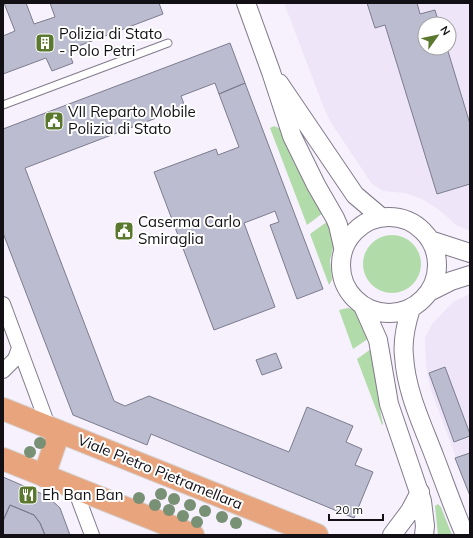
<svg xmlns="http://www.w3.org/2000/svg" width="473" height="538" font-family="Mulish,sans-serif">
<rect width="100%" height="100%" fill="#f7f1fd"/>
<path fill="#eee5f8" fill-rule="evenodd" d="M284 3H470V231L456 225 438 209 422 199 405 193 383 191 372 184 330 121 324 108ZM425 24H449V48H425Z
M470 294V496L431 390 427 373 425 344V338L432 324 453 302Z"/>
<path fill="#b1dba9" d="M274 126 281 129 282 132 294 163 323 213 307 225 270 128Z
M328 221 334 244 330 260 332 280 329 285 310 234Z
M363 264a29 29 0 1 1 58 0a29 29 0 1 1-58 0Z
M348 308C358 309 367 328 372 336L353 349 339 310Z
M375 346C376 373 377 398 383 424L382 425 357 359Z
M438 504 441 507 452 535H438L435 506Z"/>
<path fill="#bbbccf" stroke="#7b7c8e" d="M4 3H26L34 24 55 17 50 3H159L163 14 68 50 73 63 52 71 46 58 3 74V36L15 31Z
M367 3H417L420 14 435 10 439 24H425V48H447L470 124V184L437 194 385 25 375 28Z
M230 43 245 83 219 94 215 83 181 96 185 107 25 168 114 401 125 406 149 396 289 452 307 407 353 426 346 442 362 449 355 465 373 472 354 518 151 434 147 445 73 415 3 233V129Z
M245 83 323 289 297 299 270 225 279 222 275 211 265 215 244 223 275 307 214 330 154 172 216 149 218 155 239 147 219 94Z
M276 353 282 368 262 375 256 360Z
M445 367 470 434V436L454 442 429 373Z
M470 453V496L455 458Z
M3 477 47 496 60 508 70 535H45L40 523 34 515 10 505 3 521Z
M10 505 34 515 40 523 45 535H3V521Z"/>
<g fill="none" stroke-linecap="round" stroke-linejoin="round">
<g stroke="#827a8b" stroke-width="9">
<path id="service" d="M3 105 168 43"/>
</g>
<g stroke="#827a8b" stroke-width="16">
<path id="minor" d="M3 304 49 428
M3 371 15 359 19 348
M74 487 92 535"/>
</g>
<g stroke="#827a8b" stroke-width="20">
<path id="tertiary" d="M246 3 271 72 292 136 316 185 335 218 338 225 343 247
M279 83 355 195 381 217
M341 265a48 48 0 1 1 96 0a48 48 0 1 1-96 0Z
M430 240 470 253
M429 292 451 281 470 275
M363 306 378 340 389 404 422 501 425 526 424 535
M411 308C406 324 402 340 404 356 406 392 423 426 435 458 445 484 454 510 465 535
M392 535 410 511 420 492"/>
</g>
<g stroke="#d4d4d5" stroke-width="24">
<path id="primary" d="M3 409 317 535
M3 459 193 535
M44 476 59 432"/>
</g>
<use href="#service" stroke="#fff" stroke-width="7"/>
<use href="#minor" stroke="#fff" stroke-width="14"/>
<use href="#tertiary" stroke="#fff" stroke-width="18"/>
<use href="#primary" stroke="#e8a47d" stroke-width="22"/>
</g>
<g fill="#789074">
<circle cx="40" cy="443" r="6"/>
<circle cx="30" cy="452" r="6"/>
<circle cx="161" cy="494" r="6"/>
<circle cx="139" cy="498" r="6"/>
<circle cx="174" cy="499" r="6"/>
<circle cx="155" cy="505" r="6"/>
<circle cx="190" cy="505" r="6"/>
<circle cx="169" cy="510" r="6"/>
<circle cx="205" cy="511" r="6"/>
<circle cx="183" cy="516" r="6"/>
<circle cx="222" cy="517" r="6"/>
<circle cx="197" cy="522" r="6"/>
<circle cx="236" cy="523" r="6"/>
</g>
<defs>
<g id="building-square" transform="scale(1)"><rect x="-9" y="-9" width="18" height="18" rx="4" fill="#5a782e" stroke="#fff"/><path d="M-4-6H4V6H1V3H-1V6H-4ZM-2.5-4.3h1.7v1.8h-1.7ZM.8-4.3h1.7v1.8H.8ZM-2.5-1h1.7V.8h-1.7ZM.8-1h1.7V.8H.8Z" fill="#fff"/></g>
<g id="civic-square" transform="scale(1)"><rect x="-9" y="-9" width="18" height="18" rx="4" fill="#5a782e" stroke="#fff"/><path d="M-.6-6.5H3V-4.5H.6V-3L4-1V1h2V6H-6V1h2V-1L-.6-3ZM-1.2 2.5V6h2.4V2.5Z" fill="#fff"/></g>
<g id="restaurant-square" transform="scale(1)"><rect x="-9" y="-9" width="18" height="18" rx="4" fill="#5a782e" stroke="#fff"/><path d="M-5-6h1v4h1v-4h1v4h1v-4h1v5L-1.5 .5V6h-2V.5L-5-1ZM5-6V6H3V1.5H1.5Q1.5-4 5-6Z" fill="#fff"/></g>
</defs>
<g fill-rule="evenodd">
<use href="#building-square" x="45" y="43"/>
<use href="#civic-square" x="54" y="121"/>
<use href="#civic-square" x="124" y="231"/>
<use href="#restaurant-square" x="28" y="495"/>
</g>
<g text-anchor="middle" stroke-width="4" stroke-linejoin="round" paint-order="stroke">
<g font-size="15" fill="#120f15" stroke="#fff" text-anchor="start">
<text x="59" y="39">Polizia di Stato<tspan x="59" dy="17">- Polo Petri</tspan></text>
<text x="68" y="117">VII Reparto Mobile<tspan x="68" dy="17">Polizia di Stato</tspan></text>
<text x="138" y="227">Caserma Carlo<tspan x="138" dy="17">Smiraglia</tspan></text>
<text x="42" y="500">Eh Ban Ban</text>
</g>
<g font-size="15" fill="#120f15" stroke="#fff">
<text transform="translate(160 472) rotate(22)" y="5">Viale Pietro Pietramellara</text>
</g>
</g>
<rect width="473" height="538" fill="none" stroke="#120f15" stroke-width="8"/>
<g transform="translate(437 36) rotate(57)"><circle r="19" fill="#ffffff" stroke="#a09fa1"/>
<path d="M0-3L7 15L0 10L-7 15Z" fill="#5a782e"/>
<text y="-6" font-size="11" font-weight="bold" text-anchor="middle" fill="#120f15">N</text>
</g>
<path d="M329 514v6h54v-6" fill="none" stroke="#120f15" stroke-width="2"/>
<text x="335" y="514" font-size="12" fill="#120f15" stroke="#ffffff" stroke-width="3" paint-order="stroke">20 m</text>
</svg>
